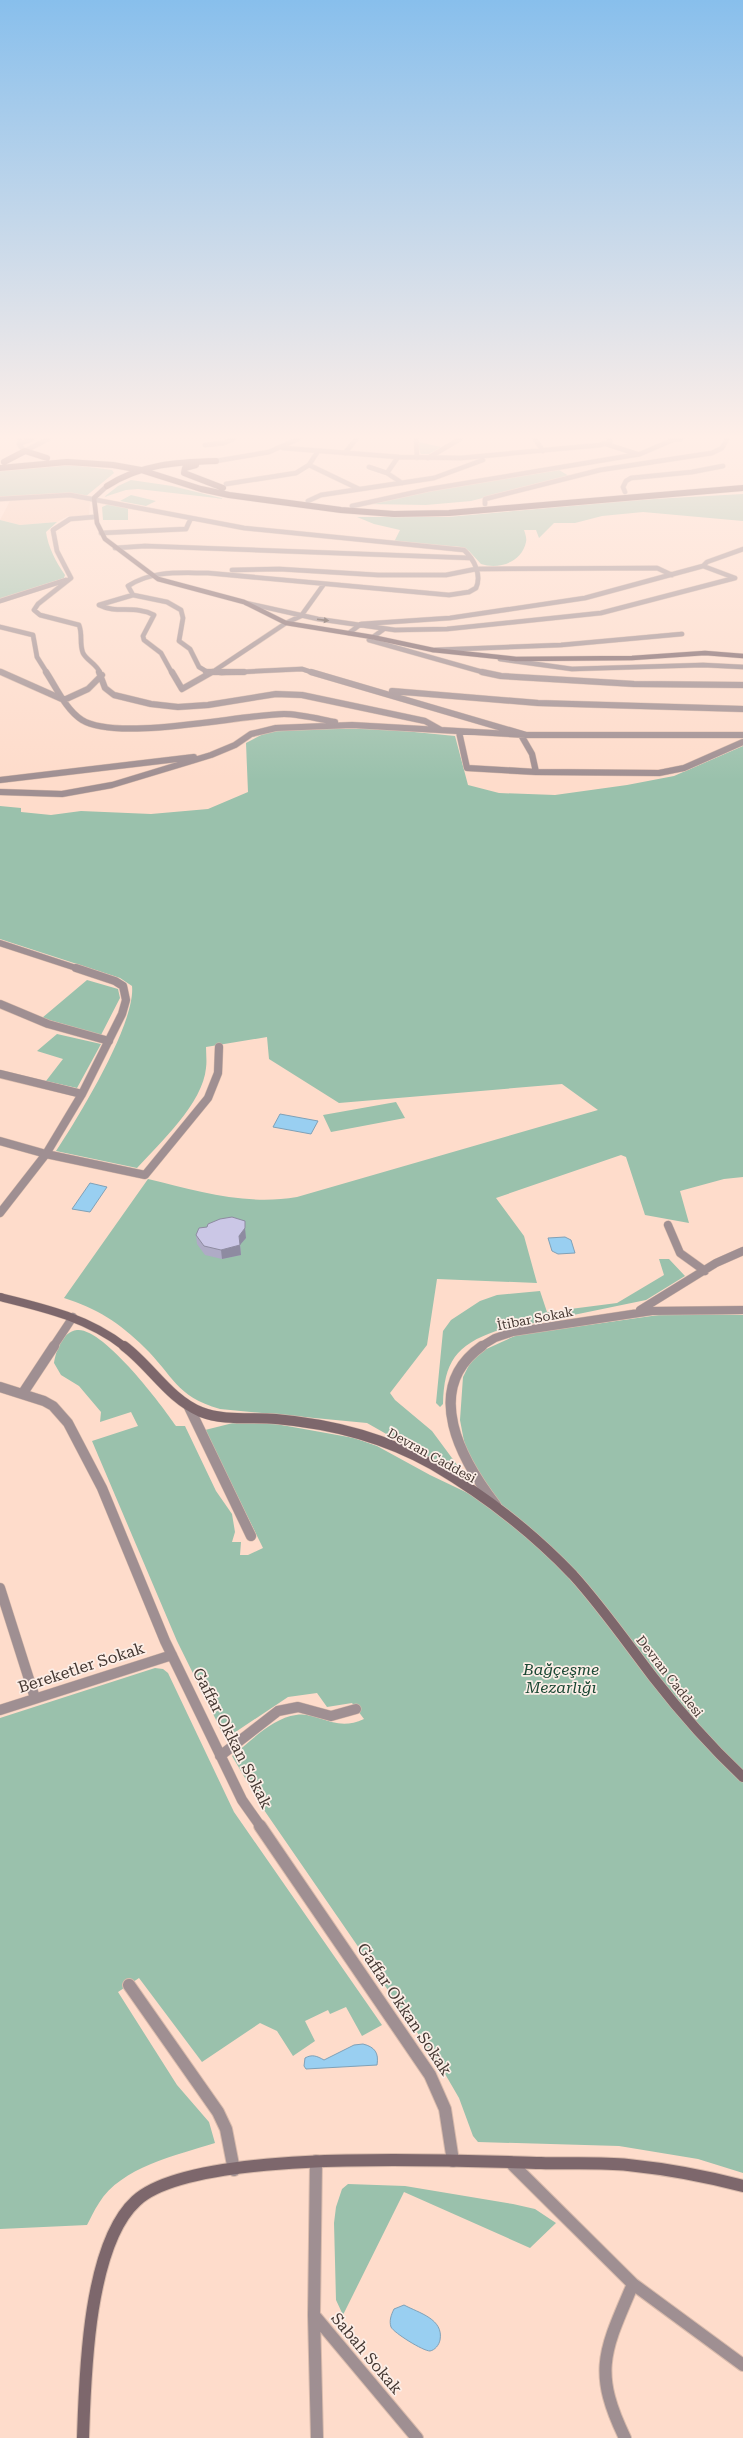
<svg xmlns="http://www.w3.org/2000/svg" width="743" height="2438" font-family="'Roboto Serif',serif">
<rect width="100%" height="100%" fill="#fedccb"/>
<path fill="#f5cdb9" d="M52 496H68L90 501 89 516H68L57 522 20 525 0 520 10 501Z"/>
<path fill="#9ac1ac" d="M419 442 441 447 429 454H421L417 445Z
M73 465 112 470 114 473 85 497 61 493 0 498V471Z
M559 470 569 476 471 501 426 505 365 504 425 491Z
M131 480 172 486 225 499 138 489 126 490 104 497 118 486Z
M743 494V521L643 512 602 516 575 523H554L539 538 536 530H524C525 533 527 538 526 542 522 562 499 570 481 564L469 551 461 547 394 542 400 530 374 524 357 517H448L636 500Z
M131 495 156 501 146 506 120 501Z
M109 504 128 507V520H103L102 507Z
M0 520 20 525 57 522 46 532C48 547 56 562 65 575L64 578 0 599Z
M297 729H384L455 736 468 785 499 793 555 795 627 785 674 776 743 746V1177L724 1179 680 1191 689 1223 645 1215 626 1157 621 1155 496 1198 524 1236 537 1283 437 1279 427 1345 390 1393 395 1400 432 1431 469 1481 367 1423 220 1409C175 1396 174 1376 144 1347 120 1323 96 1308 64 1298L148 1179C198 1191 246 1206 297 1197L598 1110 562 1084 339 1103 269 1059 267 1037 206 1047C206 1054 207 1061 206 1068 203 1103 160 1143 137 1168L56 1151C78 1118 136 1023 132 986L120 978 0 939V806L21 808V812L51 815 81 811 151 814 208 809 248 792 246 743 267 732Z
M87 980 118 989 120 998 101 1035 42 1018Z
M57 1034 101 1044 77 1088 46 1081 63 1059 37 1051Z
M396 1102 405 1118 331 1132 323 1115Z
M659 1259H669L685 1276 646 1300 496 1331C456 1345 444 1362 443 1404L440 1407 436 1403 443 1331 451 1320 480 1301 497 1295 540 1291 547 1312 617 1303 664 1275Z
M673 1313 743 1315V2173L698 2159 619 2146 478 2142 473 2136 459 2098 441 2067 264 1810 232 1756C250 1742 272 1718 296 1715 319 1711 334 1733 364 1719L352 1703 327 1707 317 1693 288 1697 231 1735 223 1734 177 1641 92 1441 138 1426 131 1412 100 1422 101 1412 79 1386 61 1375 54 1363C56 1351 62 1332 77 1330 103 1327 162 1405 176 1426H185L216 1491 232 1514 235 1532 232 1542H241L240 1555H248L263 1548 205 1430 237 1422 276 1424 354 1438 377 1446 430 1475 497 1507 467 1457 460 1420 463 1377 470 1363 482 1351 517 1335Z
M155 1668 163 1669 168 1673 234 1812 382 2025 362 2036 346 2007 330 2014 328 2010 305 2021 315 2041 293 2056 277 2031 260 2023 202 2062 139 1978 118 1992 177 2085 209 2122 215 2143C177 2155 121 2167 99 2203 94 2210 91 2218 87 2225L0 2229V1718Z
M348 2184 405 2186 513 2204 535 2209 556 2223 530 2248 404 2192 343 2315 336 2300 334 2223 336 2207 342 2189Z"/>
<path fill="#99cff1" stroke="#80a1b7" d="M280 1114 318 1121 311 1134 273 1127Z
M90 1183 107 1187 90 1212 72 1209Z
M565 1237 571 1240 575 1253 558 1254 552 1251 548 1238Z
M363 2044C375 2047 379 2053 377 2065L306 2069 304 2066 305 2058C312 2054 317 2056 324 2060L354 2045Z
M404 2305C419 2313 444 2319 440 2340 439 2345 435 2350 430 2351 423 2351 394 2333 391 2327 389 2321 391 2315 394 2309Z"/>
<g fill="none" stroke-linecap="round" stroke-linejoin="round">
<g stroke="#d9bbac" stroke-width="5.5">
<path id="minor-far4" d="M416 439 417 458
M535 439 543 451
M19 444 32 439
M606 444 637 454
M205 445 224 443 233 439
M283 448 399 457 461 458 600 445 610 442 609 439
M25 451 48 439
M345 453 356 439
M398 457 387 473 402 483
M428 458 460 439
M309 465 359 489
M369 467 387 473
M226 484 296 473 309 465 318 451
M625 492 623 487 626 481 631 478 692 472 723 466
M0 499 70 495 244 528 464 550C474 559 482 575 476 588L469 592 449 595 208 573C179 573 153 570 128 586L133 595 167 602 181 610 183 618 179 641 190 649 199 667 209 673
M308 501 321 495 434 478 483 460
M485 504V499L600 470 712 453 722 448 727 439
M352 506 430 489 640 454 675 439H681
M94 517 70 519 53 530 57 551 71 578 38 604 34 610 40 615 79 625C83 635 79 643 83 653 87 661 97 664 100 673
M101 533 186 529 191 518
M115 548 145 546 471 558
M703 566 735 578
M232 570 279 569 378 575H446L476 569 657 568 672 575
M133 595 99 605C116 614 136 605 154 615L143 636 144 640 161 653 172 673
M0 601 66 580
M246 603 318 619 395 630 447 629 601 613 735 578
M0 627 33 635 37 657 47 673
M384 629 369 640 486 673
M349 633 361 624 450 618 585 598 703 566 707 562 743 549
M433 650 561 645 682 634
M500 659 572 669 703 665 743 667
M0 671 3 673
M211 673 286 623 301 616 324 584
M221 673 302 669 314 673"/>
</g>
<g stroke="#d9bbac" stroke-width="7">
<path id="minor-far3" d="M1 672 64 700 88 689 102 675
M46 672C56 687 66 710 82 720 118 742 238 715 284 714 300 714 319 719 335 722
M99 672 105 688 114 695 151 704 178 707 208 705 276 694 302 695 425 721 441 730
M172 672 182 689 212 672
M206 672H244
M311 672 526 735
M482 672 501 676 634 684 743 685
M392 691 538 703 743 709
M459 732 467 768 536 772 532 754 521 735
M536 772 659 773 684 768 743 742
M0 780 194 757
M0 792 62 794 112 785 211 755 235 745 251 734 276 728 352 725 526 735H743
M0 943 79 969"/>
</g>
<g stroke="#d9bbac" stroke-width="9">
<path id="minor-far2" d="M0 1004 48 1024 109 1041
M0 1074 82 1094
M0 1141 46 1154 145 1175 208 1098 218 1073 219 1047
M0 1213 46 1154 82 1094 122 1014 126 1000 123 986 115 981 76 968
M668 1225 680 1253 705 1271
M640 1310 716 1263 743 1251
M53 1347 73 1317
M480 1347 495 1338 513 1332 652 1311 743 1310"/>
</g>
<g stroke="#d9bbac" stroke-width="11">
<path id="minor-far1" d="M482 1346C421 1389 462 1461 496 1505
M0 1387 44 1401 53 1406 68 1423 102 1488 165 1641 242 1800 261 1827
M23 1393 54 1346
M189 1407 251 1536
M0 1588 35 1698
M0 1710 172 1655
M220 1756 278 1711 298 1707 331 1716 356 1709"/>
</g>
<g stroke="#d9bbac" stroke-width="14">
<path id="minor" d="M260 1826 430 2075 445 2109 453 2161
M129 1985 218 2112 226 2129 234 2170
M316 2161 314 2315 417 2438
M510 2162 633 2284 743 2365
M314 2315 317 2438
M625 2438C592 2370 605 2350 633 2284"/>
</g>
<g stroke="#d9bbac" stroke-width="5.5">
<path id="tertiary" d="M20 439V446L25 451
M216 461 269 452 298 439"/>
</g>
<g stroke="#d9bbac" stroke-width="5.5">
<path id="secondary-far3" d="M107 486 94 498 97 523 105 539 158 579 244 602 286 623 372 637 433 650 516 659 632 658 705 653 743 656"/>
</g>
<g stroke="#d9bbac" stroke-width="9">
<path id="secondary-far2" d="M0 1297C45 1308 88 1318 125 1347"/>
</g>
<g stroke="#d9bbac" stroke-width="11">
<path id="secondary-far1" d="M124 1346C151 1366 169 1399 201 1412 224 1421 252 1417 276 1419 333 1424 384 1437 433 1465 484 1495 532 1532 573 1575 602 1607 627 1643 653 1677 681 1713 710 1746 743 1777"/>
</g>
<g stroke="#d9bbac" stroke-width="14">
<path id="secondary" d="M83 2438C85 2376 88 2245 136 2201 194 2147 458 2161 541 2163 570 2164 599 2162 628 2165 667 2169 705 2176 743 2186"/>
</g>
<g stroke="#d9bbac" stroke-width="7">
<path id="primary" d="M4 462 25 451 47 458
M196 465 185 468 184 473 223 488
M0 468 67 462 113 465 141 470 201 489 229 495 341 510 394 514 449 513 743 488
M107 486C141 464 177 462 216 461"/>
</g>
<use href="#minor-far4" stroke="#9f8f92" stroke-width="4.5"/>
<use href="#minor-far3" stroke="#9f8f92" stroke-width="6"/>
<use href="#minor-far2" stroke="#9f8f92" stroke-width="8"/>
<use href="#minor-far1" stroke="#9f8f92" stroke-width="10"/>
<use href="#minor" stroke="#9f8f92" stroke-width="12"/>
<use href="#tertiary" stroke="#9f8f92" stroke-width="4.5"/>
<use href="#secondary-far3" stroke="#7d676c" stroke-width="4.5"/>
<use href="#secondary-far2" stroke="#7d676c" stroke-width="8"/>
<use href="#secondary-far1" stroke="#7d676c" stroke-width="10"/>
<use href="#secondary" stroke="#7d676c" stroke-width="12"/>
<use href="#primary" stroke="#654a50" stroke-width="6"/>
</g>
<path fill="#afabc6" d="M196 1235 246 1238 240 1244 241 1255 222 1259 205 1255 197 1244Z"/>
<path fill="#8e8ba1" d="M245 1228 246 1238 240 1245 239 1236Z
M240 1245 241 1255 222 1259 221 1250Z"/>
<path fill="#cbc7e6" stroke="#8e8ba1" d="M232 1217 245 1221V1228L239 1236 240 1245 221 1250 204 1246 196 1235 199 1228 207 1227 208 1224 220 1219Z"/>
<defs><path id="oneway-solid" d="M-6-.8H1V-3.2L6.5 0L1 3.2V.8H-6Z"/></defs>
<use fill="#5b4d49" href="#oneway-solid" transform="translate(323 620) rotate(7)"/>
<linearGradient id="sky" x2="0" y2="1"><stop stop-color="#88bfec"/><stop offset="0.56" stop-color="#ffefe8"/><stop offset="1" stop-color="#ffefe8" stop-opacity="0"/></linearGradient>
<rect width="743" height="780" fill="url(#sky)"/>
<g text-anchor="middle" stroke-width="3.5" stroke-linejoin="round" paint-order="stroke">
<g font-size="13" fill="#443731" stroke="#fceee7">
<text transform="translate(535 1318) rotate(-11)" y="5">İtibar Sokak</text>
<text transform="translate(432 1455) rotate(29)" y="5">Devran Caddesi</text>
<text transform="translate(670 1676) rotate(52)" y="5">Devran Caddesi</text>
</g>
<g font-size="16" fill="#443731" stroke="#fceee7">
<text transform="translate(81 1667) rotate(-18)" y="6">Bereketler Sokak</text>
<text transform="translate(233 1738) rotate(63)" y="6">Gaffar Okkan Sokak</text>
<text transform="translate(405 2009) rotate(56)" y="6">Gaffar Okkan Sokak</text>
<text transform="translate(367 2353) rotate(50)" y="6">Sabah Sokak</text>
</g>
<g font-size="16" font-style="italic" fill="#1b4834" stroke="#fceee7">
<text x="561" y="1675">Bağçeşme<tspan x="561" dy="18">Mezarlığı</tspan></text>
</g>
</g>
</svg>
